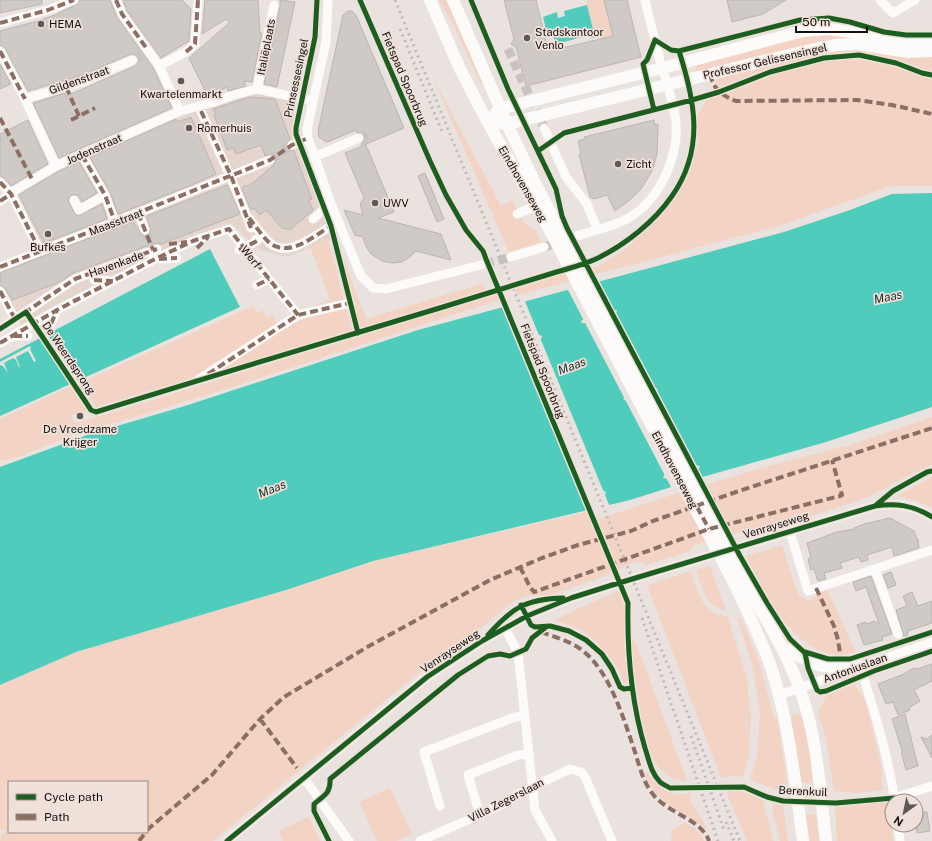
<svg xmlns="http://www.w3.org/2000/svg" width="932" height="841" font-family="'Public Sans',sans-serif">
<rect width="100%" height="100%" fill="#eae2de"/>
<path fill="#e5d5cd" d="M287 90 331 239 287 257 260 250 230 223 22 326 0 288V263L42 246 16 191 192 112 251 94Z"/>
<path fill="#f2d3c4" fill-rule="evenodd" d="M439 0H446L468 45 484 83 481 84 451 20Z
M586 0H626L634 31 600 39 595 37Z
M803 33 859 36 857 42 788 52 767 53 697 72 695 66Z
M835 48 932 54V72C920 70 909 64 897 60 888 58 868 53 858 53 813 52 762 73 720 89L715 84 716 80 718 76Z
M859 59 895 66 922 75 932 77V186H890L782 225 517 295 514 287 589 267 596 268 627 248 666 208 687 179 698 143V114L707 99 771 75 825 61Z
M433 78 501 206 512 200 524 222 536 231 541 242 509 252Z
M336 238 366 319 484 283 485 290 360 328Z
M328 239 344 300 308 309 330 299 310 246Z
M497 294 499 300 226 389 121 421 83 431 18 457 0 461V419L73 385 88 410 71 415 72 420 78 423Z
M253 306 257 313 263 310 267 318 273 315 278 325 195 377 96 407 79 383Z
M346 307 352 330 216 372 281 330 310 316Z
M932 417V465L909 475 867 498 786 524 782 521 742 533 739 532 728 535 702 486 765 467 850 445Z
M932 477V508L917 501 897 496Z
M682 492 708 541 695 545 690 551 646 565 637 561 611 572 608 575 551 595 526 596 512 602 480 629 414 677 213 841H0V838L6 831 0 828V685L76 652 286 590 373 561 586 512 591 521ZM9 782H147V832H9Z
M782 545 798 595 809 601 827 589 856 653C850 653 843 655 838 655 792 651 764 592 746 556Z
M710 566 726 611C704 605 703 589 696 570Z
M691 571C696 586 700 607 716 614 719 615 724 616 728 617L747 679 751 717 749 757 743 777 732 776 721 778 647 585Z
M619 591 624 606V645L628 680 627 684 624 683 616 665 596 641 579 629 555 620C559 616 567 615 572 612 588 604 602 598 619 591Z
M737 617 741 618 759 662 774 718H777L787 783 780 784 779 791 750 780 757 757 760 711 752 664Z
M630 632 641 656 687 781C675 780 668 777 660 769 638 745 633 665 630 632Z
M854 684 865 700 883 773 881 777 883 790 855 793 834 791 826 738 818 713 826 696Z
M801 714 810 749 812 783H802L791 719 793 715Z
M645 773H647C662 788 667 798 691 793V801L708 830C685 813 654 803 645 773Z
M390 788 412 834 397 841H377L359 802Z
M726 789 740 790 763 800 773 841H747L728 796Z
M886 802 890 805 893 841H837L835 807Z
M774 804 783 805 788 841H780L772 809Z
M805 814 816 815 819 841H810Z
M309 817 320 841H283L278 831Z
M686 823C694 828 701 832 704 841H671L672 829Z"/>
<path fill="#4fccbc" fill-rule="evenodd" d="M587 5 595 37 591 38 590 35 556 44 553 36 548 37 543 17 557 12 558 18 565 16 564 11Z
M932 193V407L826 442 706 476 630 500 373 561 286 590 76 652 0 685V467L90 434 185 406 418 330 784 232 850 210 892 194ZM614 310H617L616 314 585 323H581L582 320ZM537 334 542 336 541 339 520 344 521 339ZM654 388 658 389 656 392 626 401 623 399 626 396ZM697 465 700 467 698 469 668 479 663 478 664 475 666 474ZM602 490 606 492 605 495 584 500 585 495Z
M210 249 240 307 0 416V359Z"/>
<path fill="#eae2de" d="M598 280 615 312 584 321 567 288Z
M524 299 610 507 588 513 502 305Z
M615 312 656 390 625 399 656 390 697 467 665 477 697 468 703 479 672 489 584 321Z
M46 332 79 382 72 385 39 336Z
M30 346 31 348 30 349 36 361 34 362 28 351 16 357 20 367H19L16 360 13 358 4 363 8 373 3 366 0 365V362Z"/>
<path fill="#d0cac6" stroke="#bbb5b2" d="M0 0H42V4L0 13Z
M80 0H110L117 17 154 69 172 108 59 158 33 103 65 93 66 96 76 92 135 66 139 61 138 57 134 54H131L80 76 28 91 5 48 0 45V31L34 22 58 14V13L76 5Z
M123 0H182L191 9 189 41 161 58 127 11Z
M205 0H258L260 33H262L252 82 244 81 246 86 228 91 227 87 208 97 189 58 229 23 226 19 202 34Z
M280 0 295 2 277 87 264 84 280 6Z
M504 0H536L546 41 550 47 558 49 613 36 604 0H627L641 57 526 86 516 47 511 44 514 39Z
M727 0H786L763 14 732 22Z
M348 11H352L356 15 404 128 364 145H366L394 212 378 218 441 234 451 260 416 251 410 257 402 262 392 263 382 261 371 254 366 246 363 237 355 235 344 210 363 215 360 204 364 198 345 153 362 146 361 144 364 141 365 136 362 133H357L356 130 330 141 326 142 319 137 318 131 343 15Z
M0 64 11 84 0 89Z
M250 97 275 99 290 139 287 142 286 147 289 150 294 151 312 199 309 200 313 210 291 229H285L282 228 266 210 260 215 254 208 251 210 242 189 244 186H249L273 166 276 161 275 157 271 154 265 156 261 145 236 154 233 148 227 150 214 115 216 114 213 109Z
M191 117 216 174 194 184 118 214 110 192 90 157 176 119 178 122Z
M28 120 48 164 11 186 4 178 0 176V134Z
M654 120 655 125 658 124V130L657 154 652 171 641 189 630 200 615 211 607 195 594 199 590 197 579 154 581 153 578 141 585 139 584 137Z
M79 162 97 193 82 202 78 195H72L69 197V203L74 213 78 216 102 204 107 219 44 243 19 195 59 171Z
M425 173 444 219 437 222 418 176Z
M227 185 240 214 161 244 155 243 73 273 60 282 12 300 5 288 0 285V273L133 221 141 234 148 235 151 230 147 216Z
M890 518 914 531 917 539H918L919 548 894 556 892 547 867 555 868 560 861 562 859 557 840 563 842 568 824 573 826 579 818 581 814 569 811 570 808 559 811 558 807 543 837 532 855 529 854 528 864 524Z
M891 572 896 585 888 588 883 575Z
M871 576 892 634 882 637 883 640 864 645 857 625 865 622 867 624 874 621 879 624 866 587 856 591 853 582Z
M912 592 918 606 932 601V623L908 631 906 643 896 610 907 606 903 596Z
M932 664V681L914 690 920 701 909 708 910 710 898 715 893 702 886 704 878 684 904 674 913 668 917 669Z
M905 714 918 766 906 770 902 755V750L892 719Z
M932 735V758L921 737 927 739Z
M927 812 930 831 917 833 916 813Z"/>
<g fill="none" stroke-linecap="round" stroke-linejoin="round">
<path stroke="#cac2bf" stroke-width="9" stroke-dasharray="9 4.5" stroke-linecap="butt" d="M508 49 544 128
M133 60 144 55
M359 138 369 134
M270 160 292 145
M145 230 152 248
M544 247 577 236
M485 264 511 257"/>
<path stroke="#fcfbfa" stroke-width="9" d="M116 0 122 14 159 66 180 111
M328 0 326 42 307 129 308 138 332 206 361 276 373 288 386 289 485 264
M880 0 893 13 915 0
M0 23 48 10 74 0
M0 51 25 99 56 166
M159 66 186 52 195 44 198 0
M257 89 274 5
M25 99 79 83 133 60
M199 106C216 148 236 185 251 228
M544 128 566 177 587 204 597 229
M292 145 308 138
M82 155 105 195 115 222
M314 157 359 138
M0 182 11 194 40 251
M74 200 79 210 105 195
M0 201 14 191 56 166 180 111 211 103 234 95 257 89 313 101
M138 213 145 230
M517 214 536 206
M250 219C256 227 262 236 270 243 288 259 315 235 331 226
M313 219 324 209 332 206
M577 236C595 230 621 225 636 213 664 192 681 149 675 115 672 98 666 81 661 65 656 43 650 22 645 0
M239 250 257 241 256 239
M511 257 544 247
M161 259 177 258
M0 267 115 222 270 160
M94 280 112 281
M257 285 269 279
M0 291 15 319
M51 324 57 310
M0 329 75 279 157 249
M14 336H28
M0 343 57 310 155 259 193 241 229 229 298 315
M199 379 298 315 350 303
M790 532 808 591 932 550
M875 569 898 634
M505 628 518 653 535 810 552 841
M860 666C874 710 888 755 895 801
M779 695 932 642
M304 778 349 841
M894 798 932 786
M440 806 424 752 515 717 524 716
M480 815 468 775 518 755 528 754
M898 825 900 841
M227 841 427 677 459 656 482 641 527 616 571 598 609 586 875 506C896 503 913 505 932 517
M420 841 506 803 520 793 570 769 581 772 585 777 612 841"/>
<path stroke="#fcfbfa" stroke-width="12" d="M430 0 460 69 477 102 497 139 548 227 735 585C747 611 760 637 770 664 789 721 795 781 803 841
M453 0 507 124 536 185C598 306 661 426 724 546 752 599 790 650 806 708 818 751 821 796 826 841
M495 114 500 109 515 105 682 63 803 31 828 29 859 33 882 39 908 43H932
M499 123 507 124 686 80 810 50 836 45 857 44 908 52 932 51
M782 648 818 665 832 667 860 666"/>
<path stroke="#bdbbba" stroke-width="3" stroke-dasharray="2 4" stroke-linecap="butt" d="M395 0 740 841
M400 29 443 134
M642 618 718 841
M691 736 724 830
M726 822 734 841"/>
<path stroke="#8d6e63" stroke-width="4" stroke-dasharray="8 4" stroke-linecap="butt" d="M116 0 122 14 147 49
M0 23 48 10 74 0
M0 51 25 99
M186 52 195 44 198 0
M710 74C714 90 721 95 736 101L857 100 892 105 932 114
M66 87 79 116
M201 111 231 176 251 228
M0 118 32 179
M71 120 95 108
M82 155 105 195 115 222
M0 182 11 194 40 251
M0 201 11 194
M138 213 153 250
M249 218C254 224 265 240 271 244 292 257 313 236 331 226
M169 244 187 242
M197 248 208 237
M239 250 257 241 256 239
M159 259 177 258
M0 267 115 222 270 160 292 145 308 138
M94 280 113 281
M257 285 269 279
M0 291 15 319
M24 313 75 279 157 249
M51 324 57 310
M14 336H28
M0 343 57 310 155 259 193 241 229 229 298 315
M208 374 298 315 350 303
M697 507 709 529
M520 567 530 587 534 592 709 529 840 496 842 495 832 460
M816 588 834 626 838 640 841 659
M541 632C555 637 570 641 582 650 610 672 623 717 634 749 639 764 642 780 652 793 666 813 702 819 709 841
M260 719 297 768
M147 830 212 775 260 719 284 697 369 646 490 580 542 558 578 545 631 531 653 521 736 492 932 428
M139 841 146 832"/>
<g stroke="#efe0d9" stroke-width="8">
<path id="cycleway" d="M317 0 315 37 296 128V134L331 226 358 333
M360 0 430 161 446 195 466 230 483 251 486 259 628 603C627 652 631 701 645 748 649 760 651 773 660 782 662 784 667 786 670 788L744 787 767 797 783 801 836 803 894 798
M471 0 508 89 556 189 562 216 567 228 740 556 767 603 790 639 805 653 808 668 817 690 820 692 826 691 874 671 932 651
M655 40 671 50 679 51 800 20 829 18 850 22 884 32 906 35H932
M654 110 643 64 647 60 655 40
M538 151 564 133 692 100 719 92 770 72 824 58 859 55 896 63 922 73 932 75
M0 329 26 312 91 410 96 412C211 376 327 342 443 307 479 296 514 285 550 274 566 269 584 265 598 258 626 244 654 222 672 196 705 149 695 101 679 51
M875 506 893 491 927 472 932 471
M521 605 531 625 535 627 550 626 569 631 586 640 602 654 612 669 620 687 624 689 632 688
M488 635C513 607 526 599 563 598
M805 652 828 659H850L932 632
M227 841 427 677 459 656 482 641 527 616 571 598 609 586 875 506C896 503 913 505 932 517
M329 841 314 811V804C323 796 331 794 330 779L458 675 488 656 500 654 510 656 526 649 532 638 546 627"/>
</g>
<use href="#cycleway" stroke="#1b5e20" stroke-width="5"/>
</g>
<g fill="#5f5956" stroke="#efe0d9" stroke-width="1.5">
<circle cx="41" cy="24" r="4"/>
<circle cx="527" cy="38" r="4"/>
<circle cx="181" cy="81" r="4"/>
<circle cx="189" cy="128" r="4"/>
<circle cx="618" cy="164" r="4"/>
<circle cx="375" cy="203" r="4"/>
<circle cx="48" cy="234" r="4"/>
<circle cx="80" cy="416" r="4"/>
</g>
<g text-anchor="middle" stroke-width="3.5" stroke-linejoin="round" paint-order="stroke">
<g font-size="11" fill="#140f0d" stroke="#efe0d9" text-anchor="start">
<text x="49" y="28">HEMA</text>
<text x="535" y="36">Stadskantoor<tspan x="535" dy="13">Venlo</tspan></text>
<text x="181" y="98" text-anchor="middle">Kwartelenmarkt</text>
<text x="197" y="132">Romerhuis</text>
<text x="626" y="168">Zicht</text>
<text x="383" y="207">UWV</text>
<text x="48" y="251" text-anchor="middle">Bufkes</text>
<text x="80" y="433" text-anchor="middle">De Vreedzame<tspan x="80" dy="13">Krijger</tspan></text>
</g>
<g font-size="11" fill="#140f0d" stroke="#efe0d9">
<text transform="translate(266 47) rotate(-79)" y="4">Italiëplaats</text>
<text transform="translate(765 61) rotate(-13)" y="4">Professor Gelissensingel</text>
<text transform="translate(296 78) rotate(-78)" y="4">Prinsessesingel</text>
<text transform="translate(405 79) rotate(67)" y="4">Fietspad Spoorbrug</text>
<text transform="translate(79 80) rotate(-20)" y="4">Gildenstraat</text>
<text transform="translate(94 149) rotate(-24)" y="4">Jodenstraat</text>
<text transform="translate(523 184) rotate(60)" y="4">Eindhovenseweg</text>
<text transform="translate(116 222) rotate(-21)" y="4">Maasstraat</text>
<text transform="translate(251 257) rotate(51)" y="4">Werf</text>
<text transform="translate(116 264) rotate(-20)" y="4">Havenkade</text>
<text transform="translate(69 358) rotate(56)" y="4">De Weerdsprong</text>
<text transform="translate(543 371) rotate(68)" y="4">Fietspad Spoorbrug</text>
<text transform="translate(675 470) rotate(62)" y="4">Eindhovenseweg</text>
<text transform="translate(776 525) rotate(-17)" y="4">Venrayseweg</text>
<text transform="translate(450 651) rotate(-34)" y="4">Venrayseweg</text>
<text transform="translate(855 668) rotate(-20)" y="4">Antoniuslaan</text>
<text transform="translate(803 791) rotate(3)" y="4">Berenkuil</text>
<text transform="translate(506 800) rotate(-27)" y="4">Villa Zegerslaan</text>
</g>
<g font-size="12" font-style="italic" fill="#17302b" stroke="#efe0d9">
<text transform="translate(888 297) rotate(-11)" y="4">Maas</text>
<text transform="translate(572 366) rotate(-20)" y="4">Maas</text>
<text transform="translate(272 489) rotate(-22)" y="4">Maas</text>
</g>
</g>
<rect x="8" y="781" width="140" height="52" fill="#efe0d9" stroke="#978c87"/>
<rect x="16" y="794" width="20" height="6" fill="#1b5e20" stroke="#978c87"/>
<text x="44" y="801" font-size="12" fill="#140f0d">Cycle path</text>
<rect x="16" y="814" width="20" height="6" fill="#8d6e63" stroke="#978c87"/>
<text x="44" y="821" font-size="12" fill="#140f0d">Path</text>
<g transform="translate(904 813) rotate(213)"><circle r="19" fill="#efe0d9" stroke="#978c87"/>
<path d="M0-3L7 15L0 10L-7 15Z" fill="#5f5956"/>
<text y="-6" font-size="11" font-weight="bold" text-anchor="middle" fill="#140f0d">N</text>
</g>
<path d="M796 26v6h71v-6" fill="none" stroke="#140f0d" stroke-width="2"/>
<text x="802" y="26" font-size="12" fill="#140f0d" stroke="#efe0d9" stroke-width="3" paint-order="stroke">50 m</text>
</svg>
